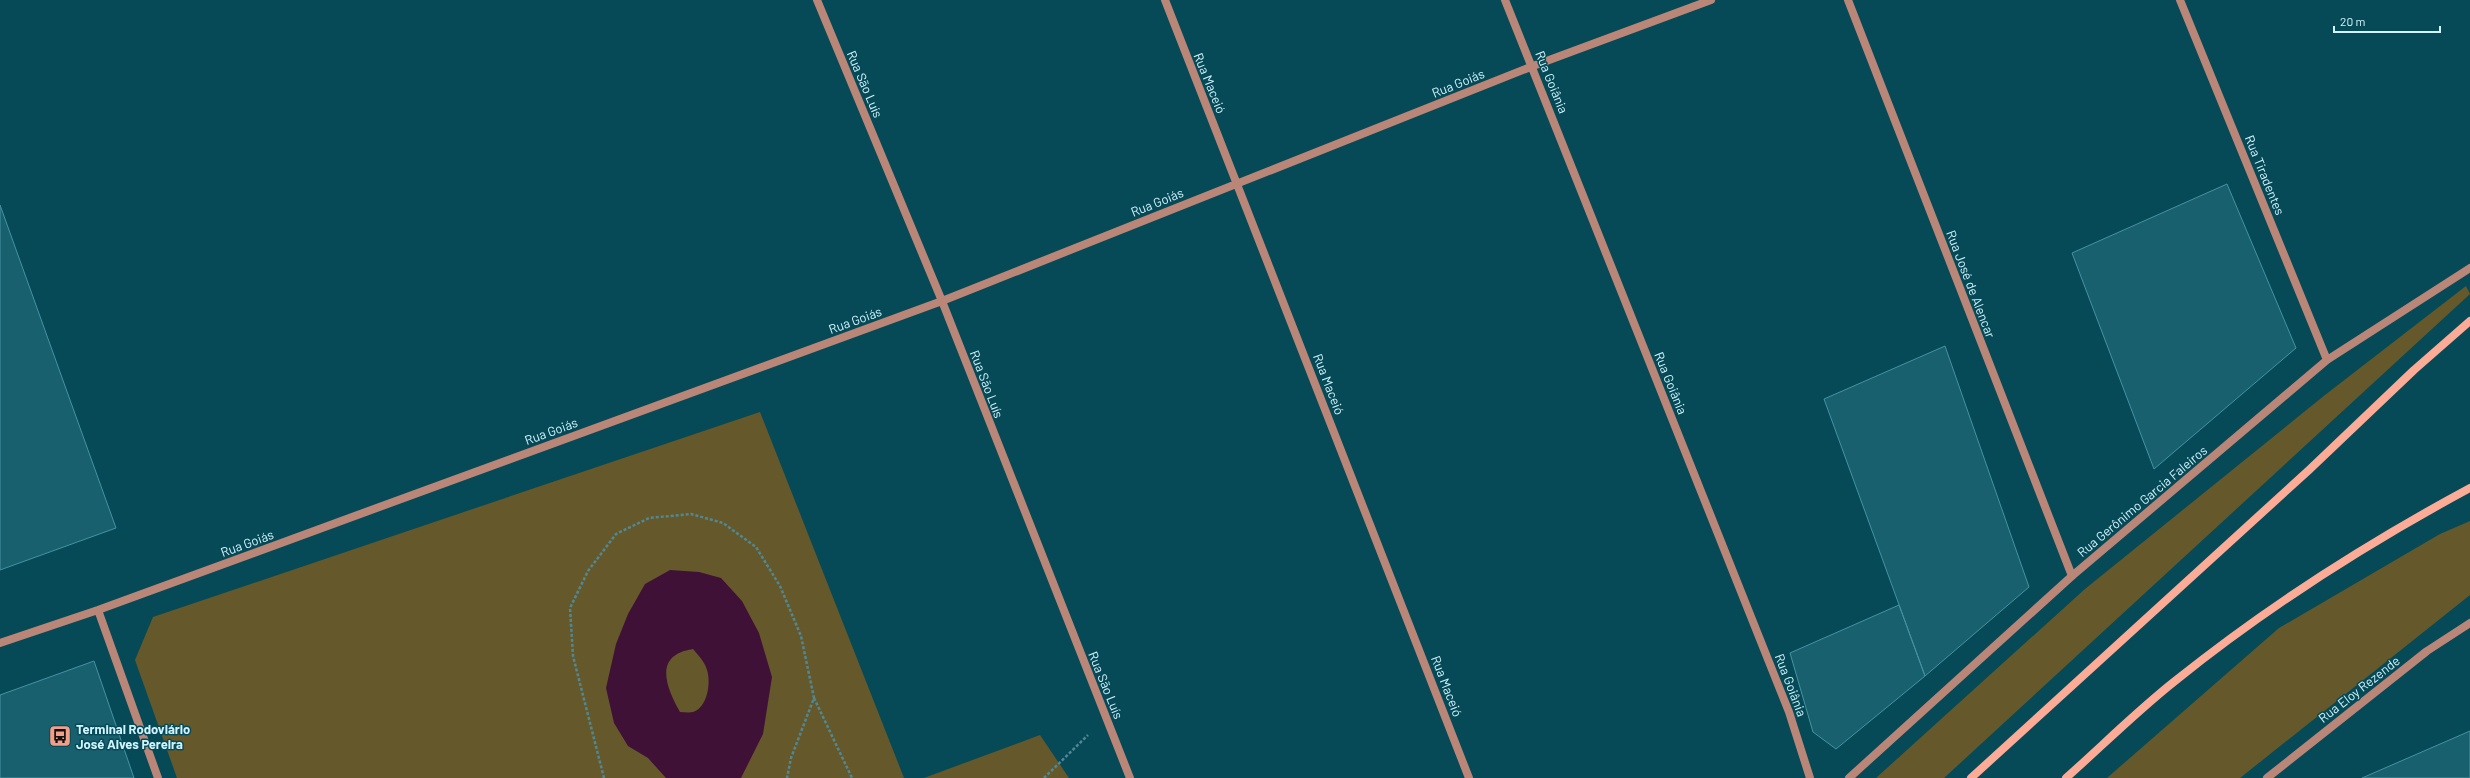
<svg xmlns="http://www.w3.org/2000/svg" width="2470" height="778" font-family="Barlow,sans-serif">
<rect width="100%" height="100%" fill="#074a57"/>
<path fill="#65592b" d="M2466 286 2470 294 1944 778H1876L2085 589 2325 395Z
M760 412 904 778H177L135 660 153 617Z
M2470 521V595L2240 778H2107L2279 628 2440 534Z
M1040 735 1069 778H924Z"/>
<path fill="#3f1137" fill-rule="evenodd" d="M670 570 699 572 721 578 742 601 759 633 772 677 763 734 741 778H666L648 758 628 746 614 723 606 688 616 644 628 614 645 584ZM693 649C698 655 705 662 707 670 711 682 708 707 693 712 689 713 684 712 680 712 666 687 653 655 693 649Z"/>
<path fill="#19606e" stroke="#4692a4" d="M2227 184 2296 348 2154 469 2072 253Z
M0 205 116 528 0 570Z
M1945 346 2029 587 1925 676 1824 399Z
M1899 605 1925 676 1836 749 1813 732 1790 653Z
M94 661 134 778H0V695Z
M2470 731V778H2362Z"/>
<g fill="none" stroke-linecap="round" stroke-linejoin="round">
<path stroke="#518894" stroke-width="2.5" stroke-dasharray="3 2" stroke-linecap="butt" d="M814 698 852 778
M604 778 573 656 570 608 588 571 616 534 649 518 691 514 723 523 756 547 780 586 801 636 814 698 791 758 787 778
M1044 778 1088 735"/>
<path stroke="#b98678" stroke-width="8" d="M817 0 942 301 1130 778
M1165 0 1469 778
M1505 0 1789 712 1810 778
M1848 0 2072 576
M2180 0 2327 360
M98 610 158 778
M0 643 98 610 942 301 1533 66 1711 0
M1849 778 2072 576 2327 360 2470 268
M2267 778 2427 651 2470 623"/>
<path stroke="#fcab96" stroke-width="8" d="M1971 778 2309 470 2414 370 2470 321
M2066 778C2102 746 2137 711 2175 681 2267 607 2366 544 2470 488"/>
</g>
<defs>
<g id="bus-square" transform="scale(1.15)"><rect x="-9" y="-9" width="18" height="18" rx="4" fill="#f49e88" stroke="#074a57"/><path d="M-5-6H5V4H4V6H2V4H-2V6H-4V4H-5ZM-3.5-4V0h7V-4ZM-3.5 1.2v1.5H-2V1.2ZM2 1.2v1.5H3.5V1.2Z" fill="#111"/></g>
</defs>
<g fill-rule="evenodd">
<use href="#bus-square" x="60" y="736"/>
</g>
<g text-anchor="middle" stroke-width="3" stroke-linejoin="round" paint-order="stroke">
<g font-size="13" fill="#d0f4fe" stroke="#074a57">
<text transform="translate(1552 82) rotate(68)" y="5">Rua Goiânia</text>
<text transform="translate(1210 83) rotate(68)" y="5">Rua Maceió</text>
<text transform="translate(1458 83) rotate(-22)" y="5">Rua Goiás</text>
<text transform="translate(865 84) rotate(67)" y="5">Rua São Luís</text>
<text transform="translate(2265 175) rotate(68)" y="5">Rua Tiradentes</text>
<text transform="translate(1157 202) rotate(-22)" y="5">Rua Goiás</text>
<text transform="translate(1971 284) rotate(69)" y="5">Rua José de Alencar</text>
<text transform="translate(855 320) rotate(-20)" y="5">Rua Goiás</text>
<text transform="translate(1671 383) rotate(68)" y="5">Rua Goiânia</text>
<text transform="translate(987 384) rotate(69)" y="5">Rua São Luís</text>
<text transform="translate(1329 384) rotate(69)" y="5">Rua Maceió</text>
<text transform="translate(551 431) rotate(-20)" y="5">Rua Goiás</text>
<text transform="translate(2142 501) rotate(-40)" y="5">Rua Gerônimo Garcia Faleiros</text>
<text transform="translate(247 543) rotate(-20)" y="5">Rua Goiás</text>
<text transform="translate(1106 685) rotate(68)" y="5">Rua São Luís</text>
<text transform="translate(1791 685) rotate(69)" y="5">Rua Goiânia</text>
<text transform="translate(1447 686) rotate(69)" y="5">Rua Maceió</text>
<text transform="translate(2359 689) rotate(-38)" y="5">Rua Eloy Rezende</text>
</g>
<g font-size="13" font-weight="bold" fill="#d0f4fe" stroke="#074a57" text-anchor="start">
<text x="76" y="734">Terminal Rodoviário<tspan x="76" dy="15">José Alves Pereira</tspan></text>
</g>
</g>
<path d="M2334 26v6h106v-6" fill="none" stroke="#d0f4fe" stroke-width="2"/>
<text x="2340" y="26" font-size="12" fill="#d0f4fe" stroke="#074a57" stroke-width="3" paint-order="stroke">20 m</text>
</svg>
